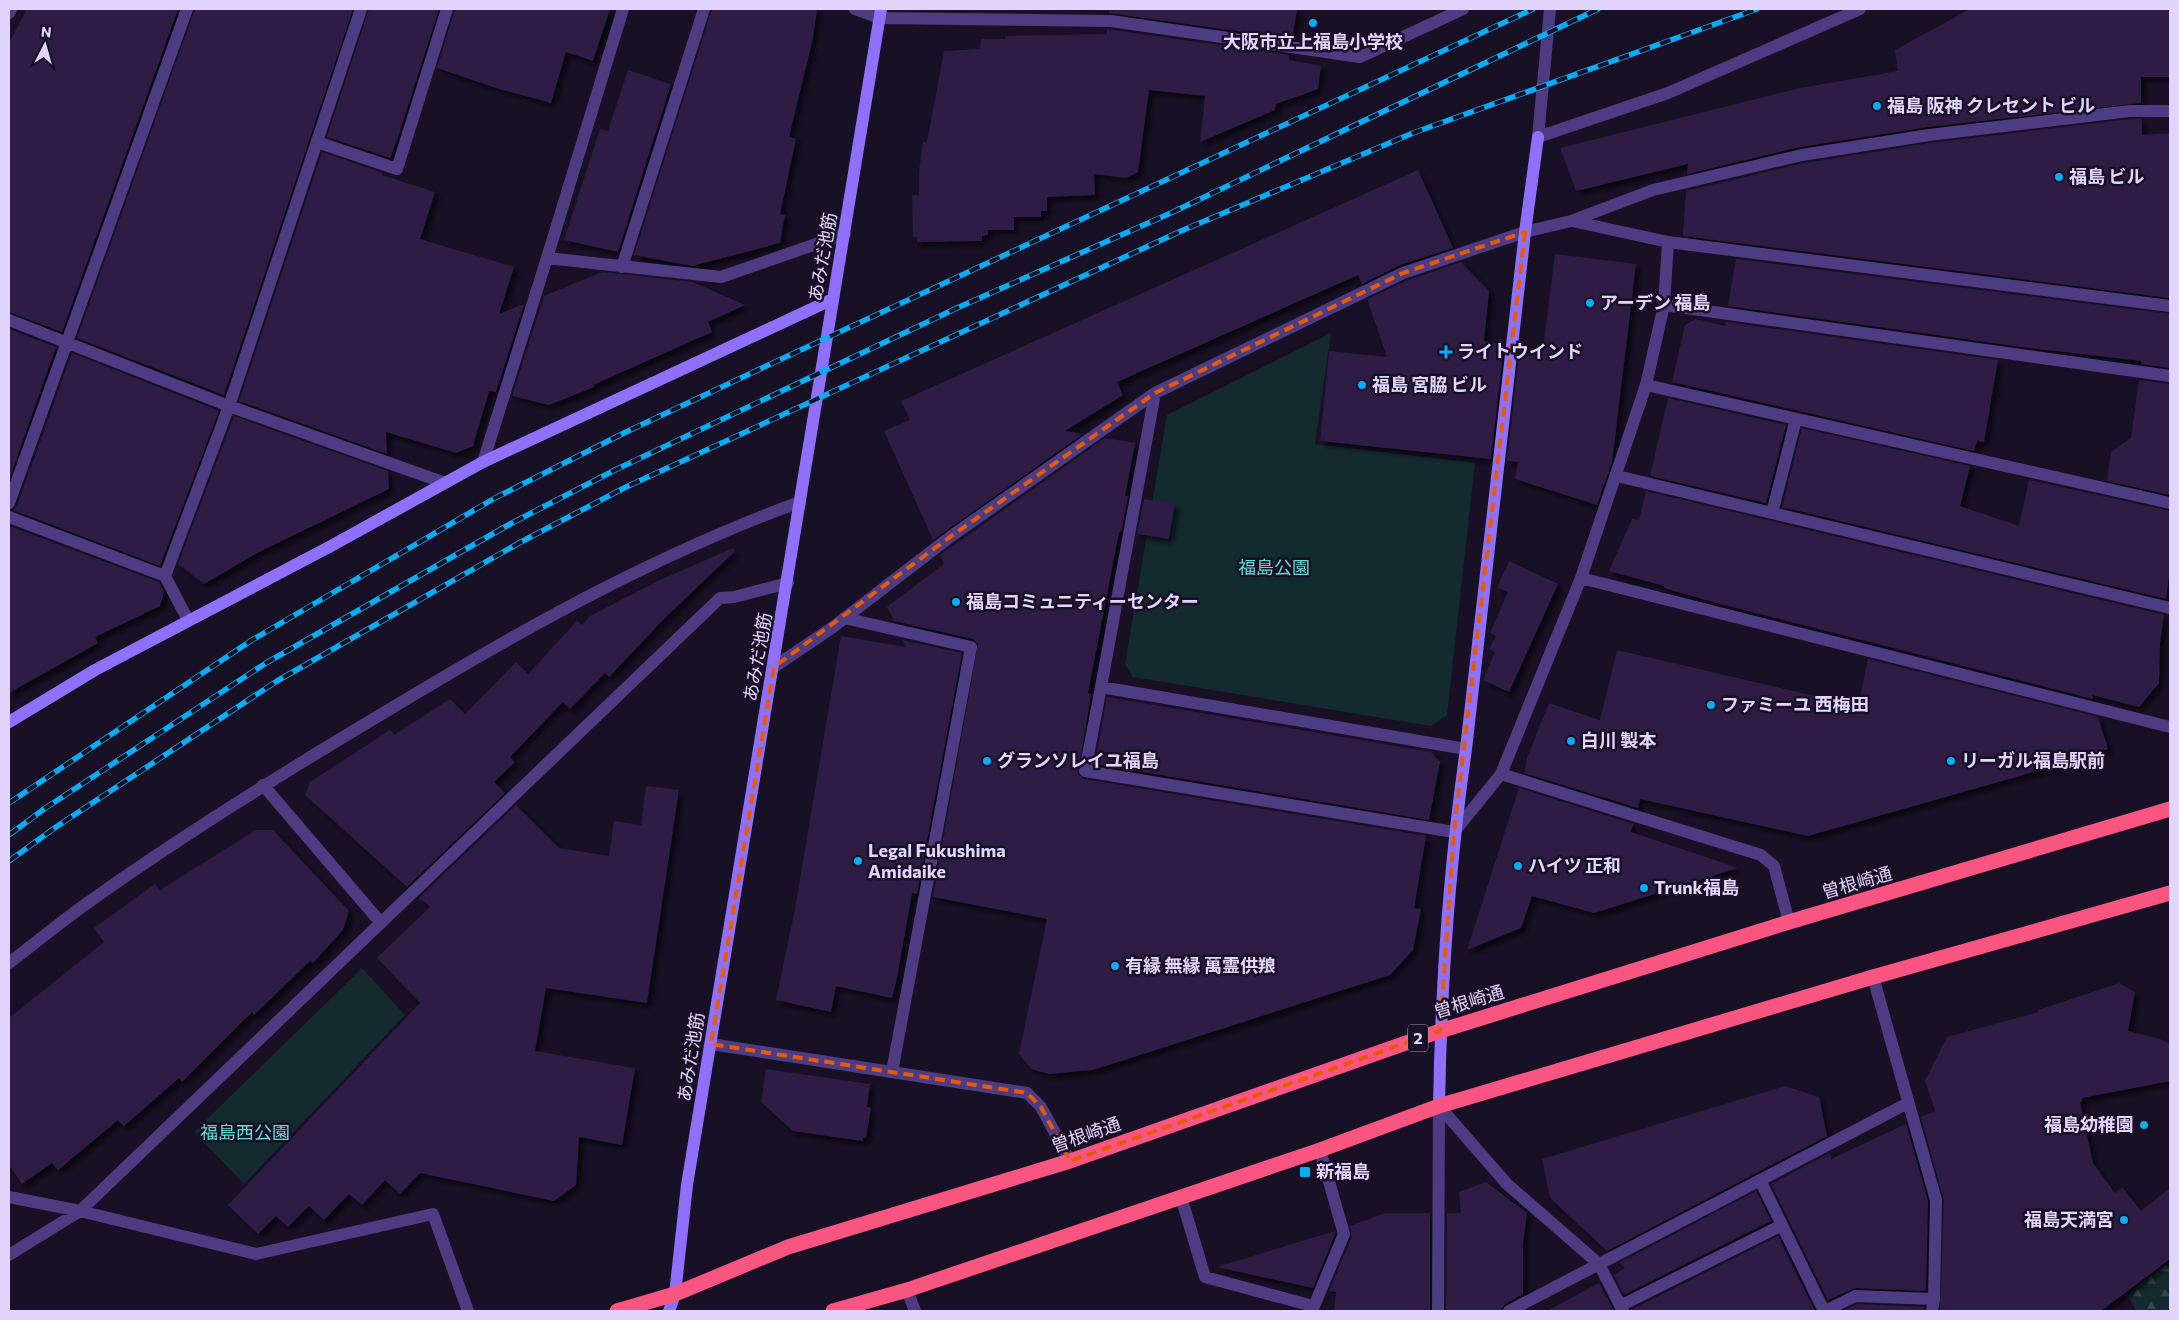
<svg xmlns="http://www.w3.org/2000/svg" width="2179" height="1320" font-family="Commissioner,'Noto Sans JP',sans-serif">
<defs>
<pattern id="forest-firs" width="22" height="20" patternUnits="userSpaceOnUse" patternTransform="scale(1.25)"><rect width="22" height="20" fill="#132a2e"/><path d="M5 1l3.5 6h-7zM16 11l3.5 6h-7z" fill="#35484d"/></pattern>
<filter id="shadow"><feDropShadow dx="4.5" dy="4.5" stdDeviation="2.5" flood-color="#0009"/></filter>
</defs>
<rect width="100%" height="100%" fill="#181025"/>
<path fill="url(#forest-firs)" d="M2170 1262V1311H2136L2128 1296 2136 1287Z"/>
<path fill="#132a2e" d="M1331 333 1315 444 1475 463 1447 715 1431 726 1133 677 1125 664 1167 415Z
M362 968 405 1015 244 1184 194 1132Z"/>
<path fill="#2d1c45" filter="url(#shadow)" d="M27 9H178L62 332 9 312V43Z
M195 9H353L224 395 77 338Z
M369 9H439L398 137 390 158 327 137Z
M455 9H610L593 61 566 52 551 103 496 88 437 68Z
M712 9H817L813 38 789 137 796 139 780 214 785 215 780 243 692 266 634 255Z
M1109 9H1297L1292 39 1109 13Z
M1970 9H2170V77H2141V103L1928 127 1800 147 1687 174 1688 164 1576 191 1560 148 1800 88 1898 71 1895 50Z
M1107 29 1289 55V60L1321 66 1318 89 1276 104 1275 110 1200 142 1205 96 1149 90 1138 172 1126 178 1094 174 1095 195 1047 197V211H1041V217H1014V230H988V235L982 236V241L917 242V237H913L912 195H919V171L923 142H927L944 51 980 49 981 39H1005V36L1107 34Z
M628 70 671 84 618 252 564 240 600 129 608 131Z
M2130 119H2142V135L2170 133V298L1683 236 1686 191 1804 163 1930 143Z
M322 152 383 173 382 175 435 192 420 239 514 267 499 314 524 304 496 392 489 391 473 446 456 453 386 432 387 454 239 401Z
M1418 170 1453 248 1400 265 1362 284 1358 275 1117 382 1123 395 1065 431 1083 434 933 540 884 431 910 420 901 401Z
M1555 254 1636 264 1612 462 1597 505 1515 479 1518 462 1507 461 1520 346 1543 349Z
M1736 259 2170 314V368L2141 364V361L2022 347 1728 306Z
M1461 262 1489 291 1484 341 1504 344 1491 459 1320 441 1329 351 1387 357 1367 299 1406 281Z
M602 272 693 282 745 305 708 322 712 332 593 385 594 387 549 405 512 396 544 296Z
M1696 319 1725 326 1726 322 1998 360 1984 442 1977 441 1974 451 1672 382 1685 325Z
M9 329 56 347 9 480Z
M72 353 219 411 160 566 13 510 17 506Z
M2139 380 2170 384V495L2107 481 2111 452 2131 438Z
M1668 398 1786 425 1766 503 1650 476Z
M234 416 388 471 389 489 259 552 204 584 178 564Z
M1802 428 1970 466 1960 506 2019 526 2029 480 2170 511V567L2166 599 1782 507Z
M1105 438 1135 443 1125 496H1128L1121 532H1119L1088 693 1091 694 1078 774 1084 779 1426 836 1414 908 1421 909 1413 950 1390 975 1093 1070 1049 1074 1031 1069 1019 1054 1047 919 933 897 978 644 973 639 894 621 887 607 944 564 940 555Z
M1646 491 2164 615 2160 643 2159 683 2139 707 2092 695 2093 699 1713 602 1664 588V586L1609 571 1632 519 1639 520Z
M1144 499 1175 503 1169 539 1137 534Z
M9 526 159 582 164 592 160 606 95 637 98 643 9 693Z
M733 548 735 551 664 619 609 677 605 673 570 709 563 702 510 757 515 762 494 782 505 793 407 887 305 795 310 782 390 730 394 735 450 699 465 714 516 662 528 674 577 621 582 625 590 616 660 580Z
M1509 561 1558 584 1509 692 1483 680 1495 652 1489 649 1496 636 1490 633 1508 592 1497 588Z
M841 636 906 647 902 640 962 653 917 894 912 893 897 978 892 998 836 986 831 1012 776 1000 795 909Z
M1617 650 1858 706 1868 659 2098 717 2108 749 2061 761 2062 764 1808 836 1640 799 1638 808 1524 773 1527 758 1549 703 1600 720Z
M1107 697 1431 752 1440 762 1429 820 1095 764Z
M646 786 679 790 647 1003 546 988 535 1051 635 1068 622 1145 579 1137 576 1185 554 1201 420 1173 400 1194 385 1180 362 1205 349 1194 324 1220 309 1206 288 1227 276 1216 258 1234 228 1205 420 1003 377 958 430 907 419 898 516 805 559 848 609 856 614 821 641 825Z
M1519 788 1633 824 1631 832 1738 868 1594 913 1532 896 1521 928 1467 950Z
M256 830H273L349 911 343 930 313 963 310 961 254 1015 252 1012 182 1082 179 1078 124 1126 118 1120 58 1170 52 1163 22 1184 9 1165V1018L104 942 94 928 155 884 160 890Z
M2119 983 2135 992 2128 1031 2160 1039 2170 1044V1081L2082 1098V1102H2080L2093 1163 2115 1193 2122 1187 2141 1211 2170 1188V1259L2101 1311H1940L1944 1200 1921 1117 1935 1111 1925 1081 1947 1037 2039 1012 2038 1010Z
M766 1069 870 1084 867 1107 871 1108 866 1138H863V1141L793 1131 761 1102Z
M1785 1086 1819 1097 1827 1136 1607 1251 1550 1198 1542 1159Z
M1906 1124 1928 1201 1926 1291 1855 1288 1828 1300 1771 1184 1830 1153 1831 1159Z
M1486 1182 1527 1213 1523 1244V1294L1505 1304 1501 1311H1446L1447 1213H1461L1459 1192Z
M1756 1191 1771 1221 1624 1295 1614 1275 1625 1268 1619 1263Z
M1385 1213H1430V1311H1334L1336 1292 1329 1291 1352 1237 1350 1226Z
M1335 1231V1234L1313 1288 1217 1267Z
M1778 1236 1815 1311H1631V1310Z
M1599 1283 1614 1311H1547Z
M1857 1304 1924 1307V1311H1843Z"/>
<g fill="none" stroke-linecap="round" stroke-linejoin="round">
<path stroke="#4d3c82" stroke-width="12" d="M317 142 397 169 447 9
M622 267 704 9
M1664 305 2170 376
M1646 385 2170 503
M1617 476 2170 608
M1772 513 1796 419
M844 618 971 647 892 1072
M1101 687 1085 771 1454 832
M1439 1106 1507 1184 1599 1264 1623 1311
M1760 1180 1824 1311
M1181 1197 1205 1277 1313 1306
M907 1290 915 1311
M1620 1306 1782 1225
M1825 1311 1855 1296 1934 1299"/>
<path stroke="#4d3c82" stroke-width="12" d="M855 9 880 18 1111 21 1360 57 1463 9
M1550 9 1538 137 1668 93 1860 9
M9 13 11 9
M1572 221 1668 242 2170 306
M547 258 721 277 845 234
M9 320 229 406 445 483
M1155 393 1101 687 1466 749
M483 462 547 258 623 9
M9 503 187 9
M9 517 165 576 188 620
M165 576 229 406 361 9
M1581 578 2170 727
M774 667 833 627 950 537 1155 393 1403 273 1525 232 1571 221 1653 190 1802 155 1929 135 2130 111H2170
M1501 774 1761 855 1774 866 1789 922
M263 785 381 923
M1454 832 1501 774 1581 578 1646 385 1664 305 1668 242
M9 963C37 942 64 919 93 899 187 832 286 771 385 712 517 632 654 555 800 502
M1873 977 1936 1200 1934 1299 1932 1311
M711 1044 1027 1093 1041 1107 1070 1161
M9 1197 80 1211 256 1254 433 1214 468 1311
M9 1255 80 1211 720 598 734 597 788 583
M1312 1311 1344 1234 1320 1150
M1438 1311 1439 1106
M1509 1311 1908 1103"/>
<path stroke="#8f70fa" stroke-width="12" d="M9 722 95 670 331 546 483 462 833 299
M1439 1106C1441 987 1449 868 1466 749L1525 232 1538 137
M669 1311 675 1294 687 1185 881 9"/>
<path stroke="#f95581" stroke-width="15" d="M617 1311 675 1294 788 1247 1070 1161 1440 1031 1789 922 2170 809
M833 1311 907 1290 1320 1150 1439 1106 1873 977 2170 893"/>
<g stroke="#09adf5" stroke-width="5.5">
<path id="rail" d="M9 803 252 640 495 498 626 432 760 369 1533 9
M9 835 44 809 266 663 510 524 615 470 957 308 1173 212 1598 9
M9 861 56 827 277 681 519 543 624 488 1181 231 1413 133 1757 9"/>
</g>
<use href="#rail" stroke="#181025" stroke-width="4" stroke-dasharray="11" stroke-linecap="butt"/>
</g>
<path fill="none" stroke="#e8590c" stroke-width="4" stroke-dasharray="10 6" stroke-linejoin="round" d="M1525 232 1454 832 1440 1031 1070 1161 1041 1107 1027 1093 711 1044 774 667 950 537 1155 393 1403 273Z"/>
<g fill="#09adf5" stroke="#181025" stroke-width="2">
<circle cx="1313" cy="23" r="5"/>
<circle cx="1877" cy="106" r="5"/>
<circle cx="2059" cy="177" r="5"/>
<circle cx="1590" cy="303" r="5"/>
<path d="M1443.5 344.5h5v5h5v5h-5v5h-5v-5h-5v-5h5z"/>
<circle cx="1362" cy="385" r="5"/>
<circle cx="956" cy="602" r="5"/>
<circle cx="1711" cy="705" r="5"/>
<circle cx="1571" cy="741" r="5"/>
<circle cx="987" cy="761" r="5"/>
<circle cx="1951" cy="761" r="5"/>
<circle cx="858" cy="861" r="5"/>
<circle cx="1518" cy="866" r="5"/>
<circle cx="1644" cy="888" r="5"/>
<circle cx="1115" cy="966" r="5"/>
<circle cx="2144" cy="1125" r="5"/>
<rect x="1299" y="1166" width="12" height="12" rx="2.5"/>
<circle cx="2124" cy="1220" r="5"/>
</g>
<g text-anchor="middle" stroke-width="5" stroke-linejoin="round" paint-order="stroke">
<rect fill="#181025" stroke="#a59abc" stroke-width="1" x="1408" y="1024.5" width="20" height="27" rx="4"/>
<g font-size="16" font-weight="bold" fill="#e2d5fd">
<text x="1418" y="1044">2</text>
</g>
<g font-size="18" font-weight="bold" fill="#e2d5fd" stroke="#181025" text-anchor="start">
<text x="1313" y="48" text-anchor="middle">大阪市立上福島小学校</text>
<text x="1887" y="112">福島 阪神 クレセント ビル</text>
<text x="2069" y="183">福島 ビル</text>
<text x="1600" y="309">アーデン 福島</text>
<text x="1457" y="358">ライトウインド</text>
<text x="1372" y="391">福島 宮脇 ビル</text>
<text x="966" y="608">福島コミュニティーセンター</text>
<text x="1721" y="711">ファミーユ 西梅田</text>
<text x="1581" y="747">白川 製本</text>
<text x="997" y="767">グランソレイユ福島</text>
<text x="1961" y="767">リーガル福島駅前</text>
<text x="868" y="857">Legal Fukushima<tspan x="868" dy="21">Amidaike</tspan></text>
<text x="1528" y="872">ハイツ 正和</text>
<text x="1654" y="894">Trunk福島</text>
<text x="1125" y="972">有縁 無縁 萬霊供羪</text>
<text x="2134" y="1131" text-anchor="end">福島幼稚園</text>
<text x="1316" y="1178">新福島</text>
<text x="2114" y="1226" text-anchor="end">福島天満宮</text>
</g>
<g font-size="18" fill="#e2d5fd" stroke="#181025">
<text transform="translate(823 257) rotate(-80)" y="6">あみだ池筋</text>
<text transform="translate(758 657) rotate(-80)" y="6">あみだ池筋</text>
<text transform="translate(1857 883) rotate(-16)" y="6">曽根崎通</text>
<text transform="translate(1469 1002) rotate(-17)" y="6">曽根崎通</text>
<text transform="translate(691 1057) rotate(-81)" y="6">あみだ池筋</text>
<text transform="translate(1086 1135) rotate(-19)" y="6">曽根崎通</text>
</g>
<g font-size="18" fill="#63dbd6" stroke="#181025">
<text x="1274" y="574">福島公園</text>
<text x="245" y="1139">福島西公園</text>
</g>
</g>
<rect width="2179" height="1320" fill="none" stroke="#e2d5fd" stroke-width="20"/>
<g transform="translate(45 45) rotate(6)" stroke="#181025" stroke-width="4" paint-order="stroke">
<path d="M0-4L9 19L0 12L-9 19Z" fill="#e2d5fd"/>
<text y="-8" font-size="14" font-weight="bold" text-anchor="middle" fill="#e2d5fd">N</text>
</g>
</svg>
